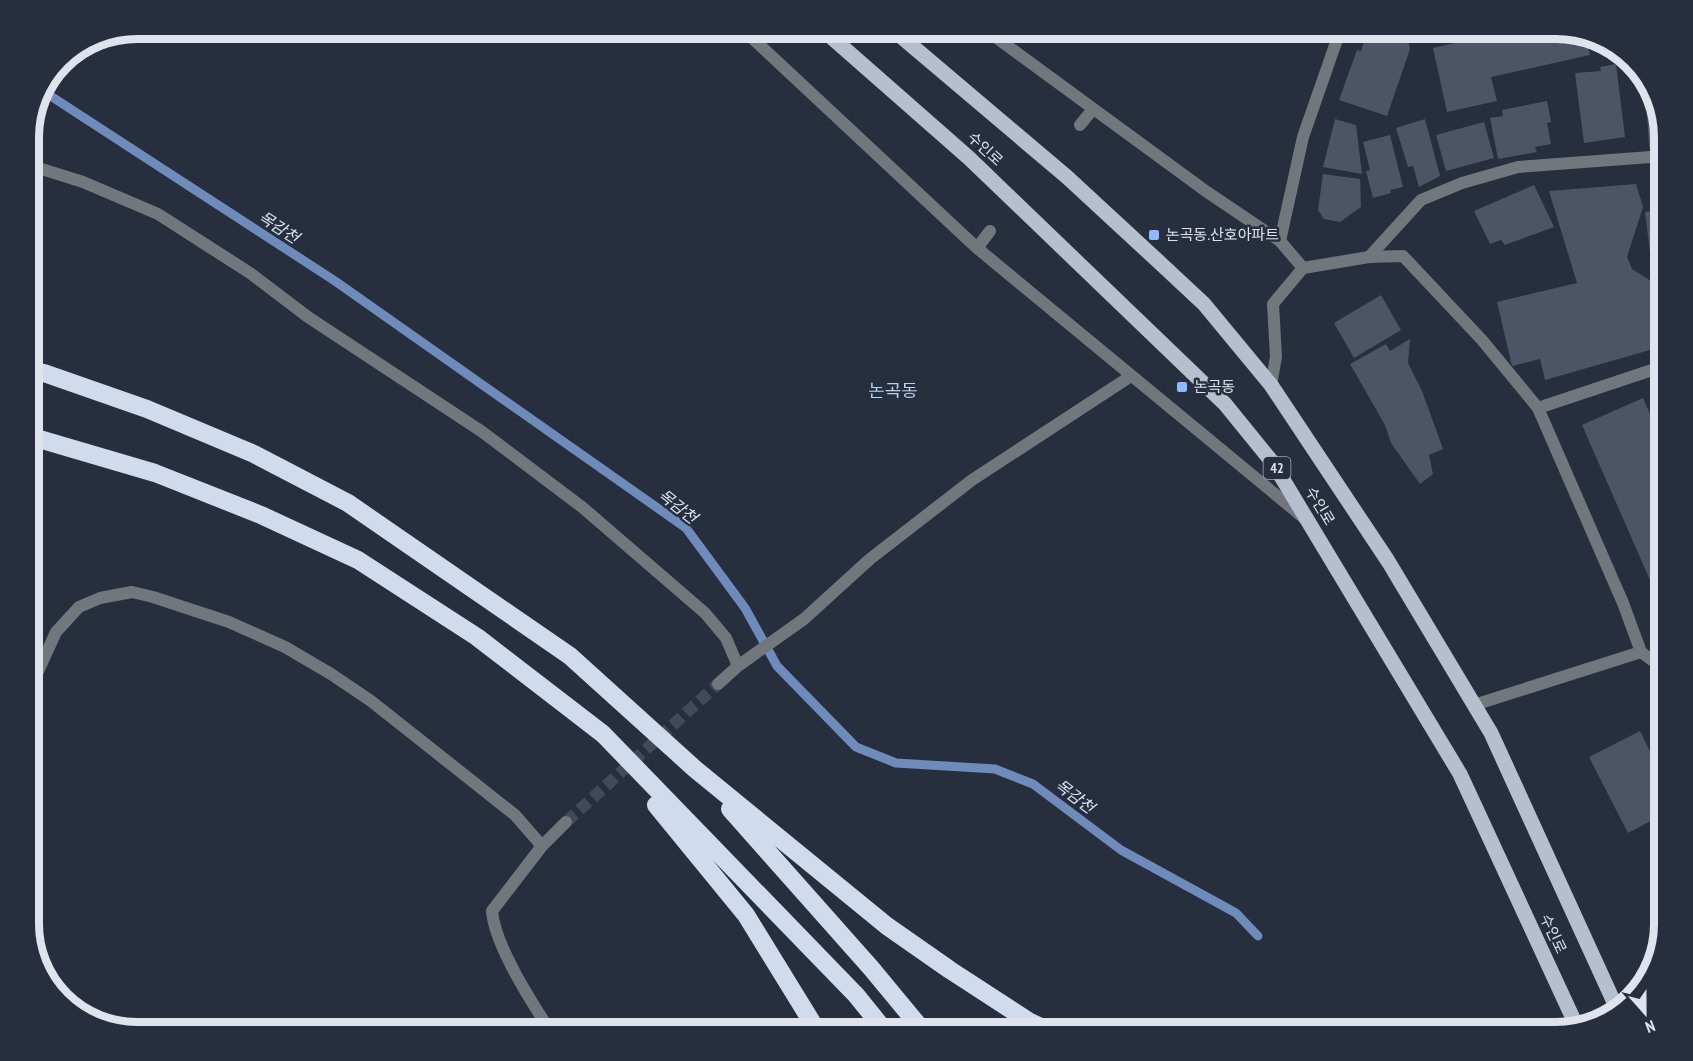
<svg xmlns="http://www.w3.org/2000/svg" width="1693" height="1061" font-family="'PT Sans Narrow','Noto Sans KR',sans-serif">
<rect width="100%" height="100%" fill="#272f3e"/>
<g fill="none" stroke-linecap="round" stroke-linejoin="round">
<path stroke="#6f8bbb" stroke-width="9" d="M46 93 335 281 686 528 745 608 777 666 856 747 896 763 995 769 1033 784 1121 850 1236 913 1258 936"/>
</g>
<path fill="#4c5565" d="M1372 28H1414L1409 44 1410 49 1387 116 1339 100 1357 50 1361 51 1367 32 1370 33Z
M1518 28H1556L1586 38 1590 55 1491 77 1497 101 1447 112 1433 48Z
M1616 64 1625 137 1584 143 1575 73 1601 71 1600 67Z
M1651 96H1653L1664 137V146L1649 147 1647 115 1652 114Z
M1547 101 1551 122 1547 123 1551 144 1535 147 1537 152 1498 159 1490 118 1503 116 1502 110Z
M1335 119 1356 125 1362 174 1323 167Z
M1425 119 1440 176 1419 187 1413 166 1408 167 1396 128Z
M1484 122 1494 158 1446 171 1436 135Z
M1390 135 1403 187 1390 190 1391 193 1373 198 1366 171 1370 170 1363 142Z
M1323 174 1360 179 1361 207 1340 222 1324 219 1318 210Z
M1664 181V258L1651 260 1645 212 1660 210 1657 182Z
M1636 184 1643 207 1627 257 1632 269 1664 289V346L1545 380 1540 359 1512 366 1497 302 1577 283 1549 191Z
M1534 185 1554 227 1505 245 1501 240 1490 244 1474 211Z
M1381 295 1401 330 1354 358 1334 323Z
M1410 339 1408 363 1422 391 1443 449 1429 455 1433 474 1420 484 1391 443 1385 425 1350 364 1386 344 1390 351Z
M1643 398 1664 446V612L1582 425Z
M1640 731 1664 780V814L1628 833 1589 757Z"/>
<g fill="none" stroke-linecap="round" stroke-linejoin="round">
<path stroke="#424a58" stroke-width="12" stroke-dasharray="12 6" stroke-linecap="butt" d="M566 822 718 684"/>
<path stroke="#72777e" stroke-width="12" d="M745 28 751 37 977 248 1304 518
M983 28 1207 192 1280 241
M1080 125 1093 109
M977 248 990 231
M1303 268 1369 257 1421 200 1462 183 1518 167 1664 156
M1538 408 1664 366
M1474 705 1641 652 1664 669"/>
<path stroke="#72777e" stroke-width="12" d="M29 165 83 182 158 214 250 273 308 317 481 431 582 507 705 613 726 638 738 666 804 619 870 559 972 480 1131 376
M1369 257 1403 256 1482 340 1538 408 1623 603 1641 652
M1271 385 1276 357 1273 304 1303 268 1280 241 1303 137 1341 28
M718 684 738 666
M29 691 56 632 79 607 100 598 132 592 153 597 229 622 285 647 331 674 371 701 515 815 542 846 492 911C495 946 532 1003 551 1032
M542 846 566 822"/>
<path stroke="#b5bfce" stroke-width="15" d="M821 28 969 158 1225 404 1273 463 1460 774 1577 1027
M891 28 1067 177 1159 262 1204 304 1271 385 1388 561 1491 733 1618 1011"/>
<path stroke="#d0dbee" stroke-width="18" d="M29 370 44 373 147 409 254 454 348 503 570 656 695 769 887 926 950 970 1030 1022 1052 1032
M29 436 155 473 261 515 358 560 477 637 603 734 856 995 886 1032
M656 805 746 915 818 1032
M730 809 871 968 924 1032"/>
</g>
<g fill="#90b8fd" stroke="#272f3e" stroke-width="2">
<rect x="1148" y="229" width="12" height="12" rx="3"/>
<rect x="1176" y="381" width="12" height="12" rx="3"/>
</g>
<g text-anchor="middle" stroke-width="5" stroke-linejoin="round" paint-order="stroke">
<rect fill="#272f3e" stroke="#a7adb8" stroke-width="1.5" x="1263.5" y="457" width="27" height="22" rx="4.5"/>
<g font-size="14" font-weight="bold" fill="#dee3ed">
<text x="1277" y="473">42</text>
</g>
<g font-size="15" fill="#dee3ed" stroke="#272f3e">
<text transform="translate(985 149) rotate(43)" y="5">수인로</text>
<text transform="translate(1320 506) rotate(59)" y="5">수인로</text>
<text transform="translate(1553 934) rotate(65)" y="5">수인로</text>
</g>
<g font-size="15" fill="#dee3ed" stroke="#272f3e" text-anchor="start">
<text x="1166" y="240">논곡동.산호아파트</text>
<text x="1194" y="392">논곡동</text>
</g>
<g font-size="16" font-style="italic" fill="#d9e5f8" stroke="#272f3e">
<text transform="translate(279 227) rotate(33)" y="6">목감천</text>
<text transform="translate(678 506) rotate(38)" y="6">목감천</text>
<text transform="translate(1075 796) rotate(37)" y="6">목감천</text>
</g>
<g font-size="18" fill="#b9d0f7" stroke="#272f3e">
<text x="893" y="397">논곡동</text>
</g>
</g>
<path d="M0 0H1693V1061H0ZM137 39H1556A98 98 0 0 1 1654 137V924A98 98 0 0 1 1556 1022H137A98 98 0 0 1 39 924V137A98 98 0 0 1 137 39Z" fill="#272f3e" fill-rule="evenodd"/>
<path fill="none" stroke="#dee3ed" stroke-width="8" d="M137 39H1556A98 98 0 0 1 1654 137V924A98 98 0 0 1 1556 1022H137A98 98 0 0 1 39 924V137A98 98 0 0 1 137 39Z"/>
<g transform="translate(1645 1013) rotate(159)" stroke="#272f3e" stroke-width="4.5" paint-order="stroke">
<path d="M0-4.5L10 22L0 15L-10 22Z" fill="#dee3ed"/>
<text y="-9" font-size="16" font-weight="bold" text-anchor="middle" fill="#dee3ed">N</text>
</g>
</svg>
